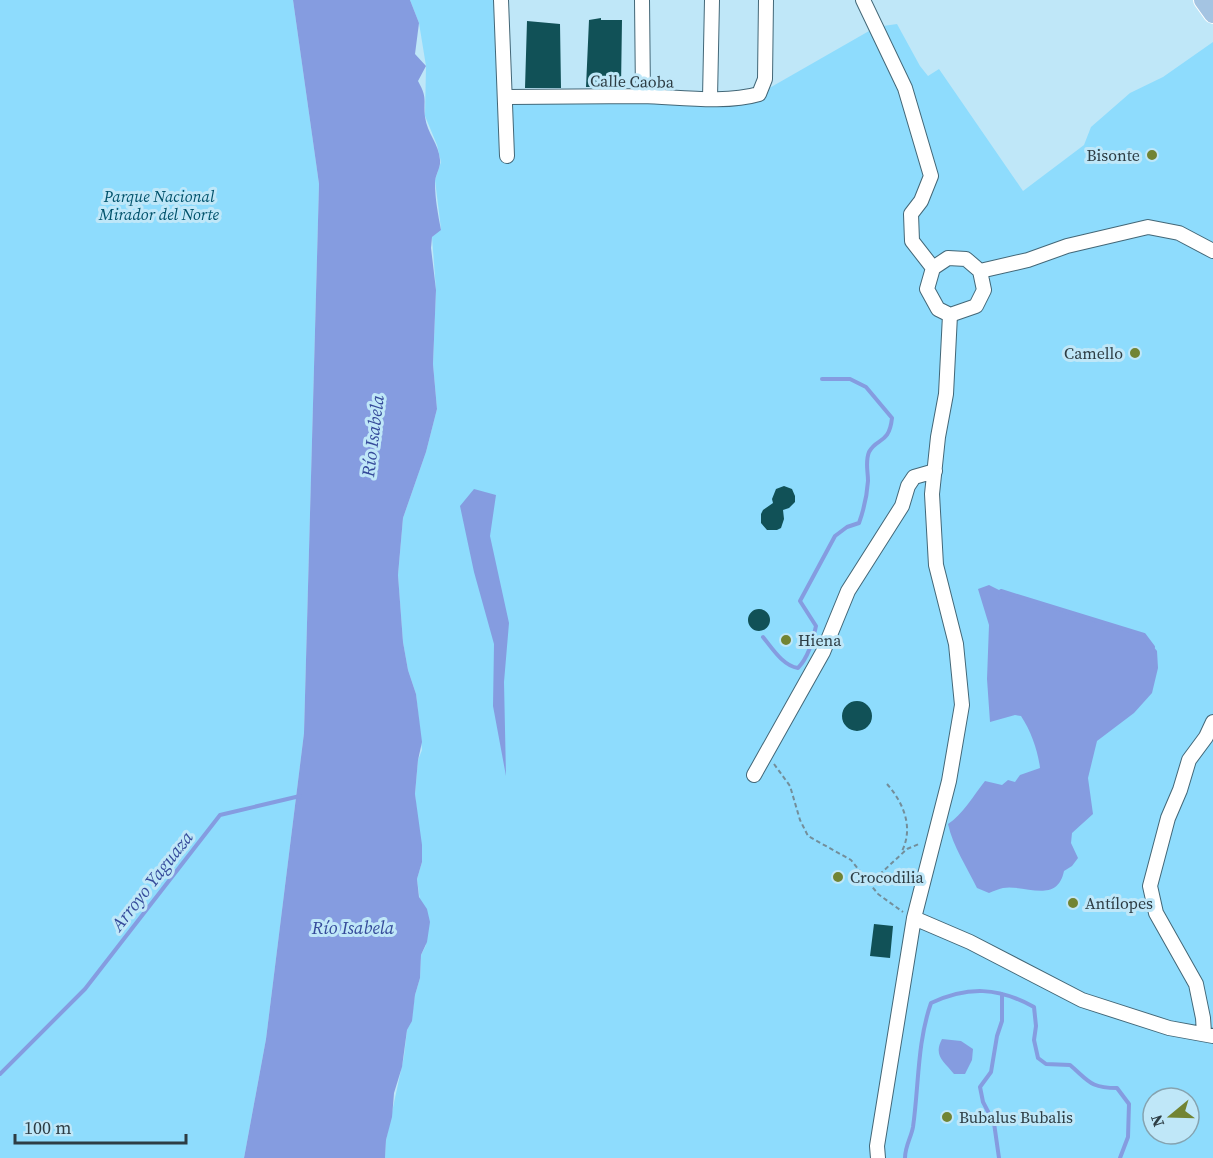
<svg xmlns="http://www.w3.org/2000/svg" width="1213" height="1158" font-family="'Source Serif 4',serif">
<rect width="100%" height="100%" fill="#bfe7f8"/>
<path fill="#8edcfd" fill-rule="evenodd" d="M0 0H293L319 184 304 733 266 1039 244 1158H0Z
M410 0H501L505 97 759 94 876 27 897 24 920 66 928 76 939 69 1023 191 1084 145 1091 127 1130 93 1163 77 1213 42V1158H385L386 1140 404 1056 407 1030 411 1022 415 995 420 978 421 955 426 945 417 879 422 862 415 794 418 760 422 750 416 694 408 670 403 642 398 575 403 518 426 452 437 409 433 364 436 290 432 237 441 229 435 180 441 162 437 145 425 116 426 66 419 23ZM1153 1098H1189V1134H1153Z"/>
<path fill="#859ce0" d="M293 0H410L419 23 415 54 426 66 418 81C428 99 423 99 425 117 427 133 439 144 440 160 441 168 435 175 435 183 435 199 438 214 441 230L432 237 431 248 436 290 433 364 437 409 426 452 403 518 398 575 403 642 408 670 416 694 422 742 418 760 415 794 422 845V862L417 879 419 897 427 909 430 922 427 942 421 955 420 978 415 995 412 1021 407 1030 402 1067 394 1093 392 1117 386 1140 385 1158H244L266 1039 304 733 319 184Z
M474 489 496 495 490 536 509 623 504 682 506 776 493 706 494 644 474 572 460 506Z
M989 585 1001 591 1144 635 1157 651 1158 668 1152 693 1134 713 1097 741 1088 778 1093 814 1072 833 1071 843 1078 858 1072 866 1064 871C1057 905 1024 884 1003 888 998 889 994 891 989 893L977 888C967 867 953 847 948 824 962 815 974 795 985 781L1002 785 1008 780 1015 782 1020 775 1040 768C1038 751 1031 731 1021 716L1015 715 990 722 987 679 989 625 978 589Z
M942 1039 961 1041 973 1049 972 1060 965 1074H954C944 1061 933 1056 942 1039Z"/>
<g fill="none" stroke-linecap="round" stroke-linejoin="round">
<path stroke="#859ce0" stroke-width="4" d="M1000 596 1001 591 1144 635 1153 647
M763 637C772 648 783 666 798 668 809 656 812 642 816 626L800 601 835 536 847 527 859 523C864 509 867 496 868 481 868 471 865 462 869 452 877 437 889 445 892 418L866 387 850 379H822
M0 1074 85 989 220 815 300 796
M905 1158C905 1146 911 1138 913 1127 919 1085 917 1043 931 1003 968 986 998 987 1034 1007L1036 1026 1034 1040 1038 1058 1046 1064 1070 1065C1089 1081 1090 1088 1117 1088L1129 1104 1128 1137 1120 1158
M999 1158 994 1123 983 1102 980 1087 991 1072 997 1036 1002 1021V994"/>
</g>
<path fill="#115157" d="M601 18V20H622L621 87H586L589 20Z
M527 21 560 24 561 88H525Z
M784 486 792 489 795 496V502L789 508 783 510 784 519 781 528 777 530H767L761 523V514L763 510 773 503 772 499 776 489Z
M748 620a11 11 0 1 1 22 0a11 11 0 1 1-22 0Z
M842 716a15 15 0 1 1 30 0a15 15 0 1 1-30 0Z
M874 924 893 926 890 958 870 956Z"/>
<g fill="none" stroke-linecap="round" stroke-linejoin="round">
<g stroke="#436777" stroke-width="16">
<path id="minor" d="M501 0 507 156
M642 0 643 96
M863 0 905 88 931 176 921 201 911 214 912 241 933 268
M505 97C551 97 597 96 643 96 679 97 725 104 759 94L765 79 766 0
M710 98 712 0
M948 258 966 259 980 271 984 290 976 306 950 315 938 309 927 289 933 268Z
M980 271 1028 260 1067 246 1148 227 1179 233 1213 251
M754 775 823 652 848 591 902 506 908 486 914 477 935 471
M914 918 970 942 1082 1000 1169 1028 1213 1036
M1204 1033 1203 1018 1196 984 1156 913 1150 886 1168 818 1180 790 1189 760 1206 737 1213 722
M878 1158 877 1146 914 918 949 781 962 705 956 644 936 565 932 494 938 437 946 394 950 315"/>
</g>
<g stroke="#fff" stroke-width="20">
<path id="major" d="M1203 0 1213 14"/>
</g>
<path stroke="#738e9a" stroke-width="2" stroke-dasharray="4.5 3" stroke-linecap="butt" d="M774 764 790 786 800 820 808 836 851 860 878 894 903 912
M887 784C903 802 914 827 902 851
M865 878 879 875 907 849 919 844"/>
<use href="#minor" stroke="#fff" stroke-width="14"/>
<use href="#major" stroke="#a4c4e2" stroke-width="18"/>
</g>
<g fill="#728433" stroke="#bfe7f8" stroke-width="2">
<circle cx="1152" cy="155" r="6"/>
<circle cx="1135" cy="353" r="6"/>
<circle cx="786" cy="640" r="6"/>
<circle cx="838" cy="877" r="6"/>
<circle cx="1073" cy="903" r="6"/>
<circle cx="947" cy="1117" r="6"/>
</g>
<g text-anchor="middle" stroke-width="6" stroke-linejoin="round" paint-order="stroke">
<g font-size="16" fill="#2d3d44" stroke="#bfe7f8">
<text transform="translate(632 81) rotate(1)" y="6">Calle Caoba</text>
</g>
<g font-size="16" fill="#2d3d44" stroke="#bfe7f8" text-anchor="start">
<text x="1140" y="161" text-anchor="end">Bisonte</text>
<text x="1123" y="359" text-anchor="end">Camello</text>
<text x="798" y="646">Hiena</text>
<text x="850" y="883">Crocodilia</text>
<text x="1085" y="909">Antílopes</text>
<text x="959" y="1123">Bubalus Bubalis</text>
</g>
<g font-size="16" font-style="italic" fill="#00526b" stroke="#bfe7f8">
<text x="159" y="202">Parque Nacional<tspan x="159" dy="18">Mirador del Norte</tspan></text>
</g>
<g font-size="18" font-style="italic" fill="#354a9a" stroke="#bfe7f8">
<text transform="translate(373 436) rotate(-83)" y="6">Río Isabela</text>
<text transform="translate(152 881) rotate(-52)" y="6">Arroyo Yaguaza</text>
<text x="353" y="934">Río Isabela</text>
</g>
</g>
<g transform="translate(1171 1116) rotate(251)"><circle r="28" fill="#bfe7f8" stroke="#85a3b0" stroke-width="1.5"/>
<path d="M0-4.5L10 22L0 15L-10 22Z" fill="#728433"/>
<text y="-9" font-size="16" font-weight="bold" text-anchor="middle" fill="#2d3d44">N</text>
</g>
<path d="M15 1134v9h171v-9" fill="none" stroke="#2d3d44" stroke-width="3"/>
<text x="24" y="1134" font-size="18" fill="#2d3d44" stroke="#bfe7f8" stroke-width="4.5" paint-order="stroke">100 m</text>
</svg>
